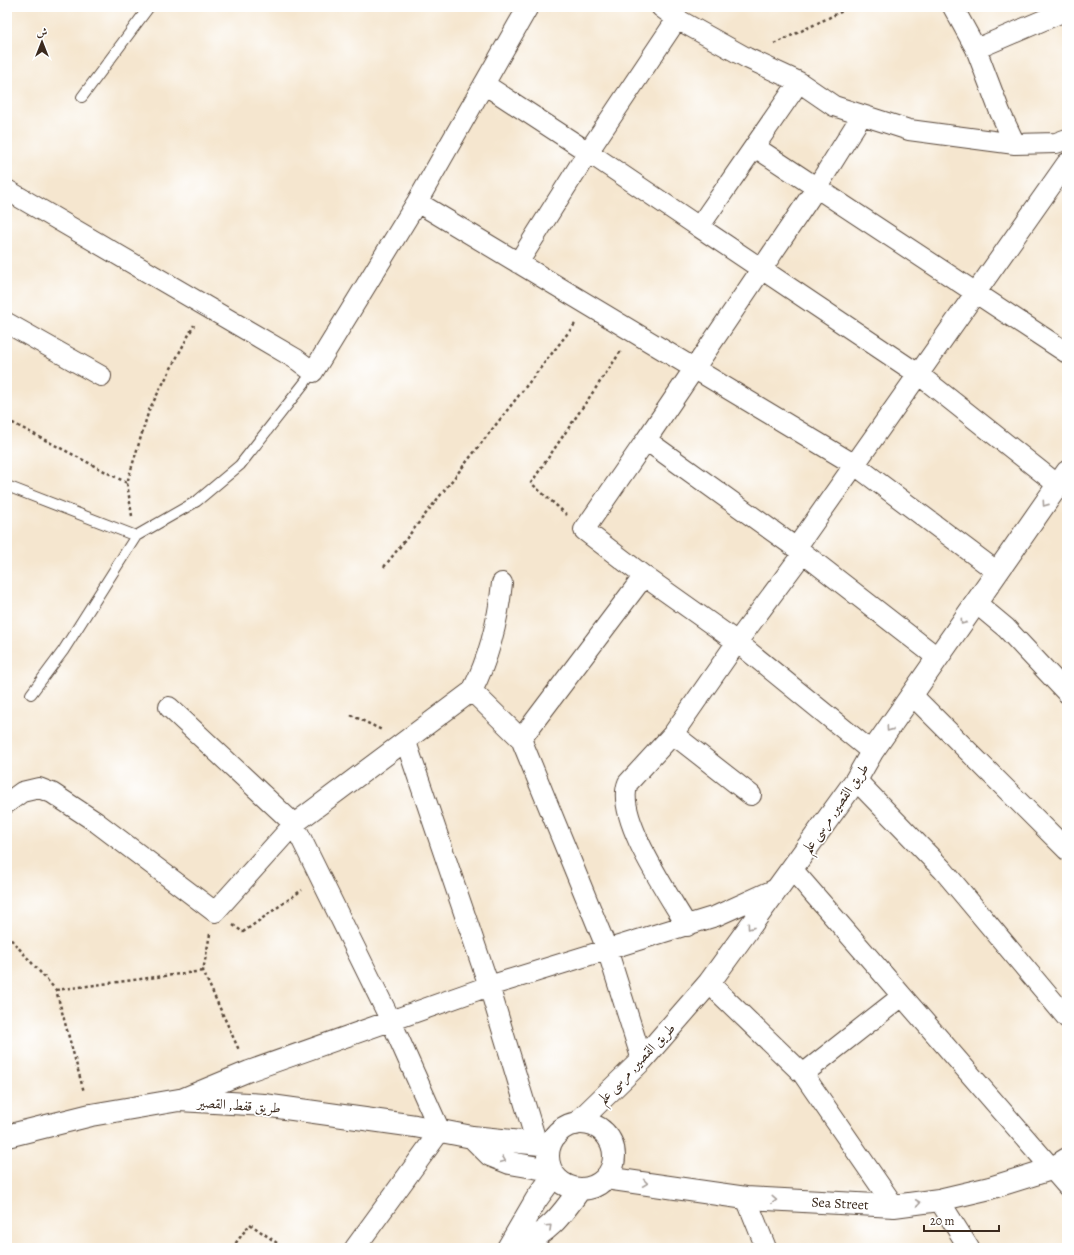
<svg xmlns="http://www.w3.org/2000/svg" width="1074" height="1255" font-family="Alegreya,Amiri,serif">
<rect width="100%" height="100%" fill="#fff"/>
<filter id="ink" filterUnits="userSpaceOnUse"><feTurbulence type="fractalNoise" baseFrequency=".025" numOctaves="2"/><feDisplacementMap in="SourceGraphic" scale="8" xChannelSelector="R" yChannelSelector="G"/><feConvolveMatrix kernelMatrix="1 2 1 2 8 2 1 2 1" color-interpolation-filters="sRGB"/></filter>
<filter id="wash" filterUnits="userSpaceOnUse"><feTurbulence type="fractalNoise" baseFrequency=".012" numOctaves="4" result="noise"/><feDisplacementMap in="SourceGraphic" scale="16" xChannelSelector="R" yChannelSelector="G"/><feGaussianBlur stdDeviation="0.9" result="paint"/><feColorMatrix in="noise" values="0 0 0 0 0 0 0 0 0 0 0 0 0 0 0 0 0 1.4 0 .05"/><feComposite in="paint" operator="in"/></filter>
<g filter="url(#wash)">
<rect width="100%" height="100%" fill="#f5e6cf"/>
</g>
<g filter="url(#ink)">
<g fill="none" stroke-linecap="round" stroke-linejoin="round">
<g stroke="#574639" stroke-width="12">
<path id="service" d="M82 97 149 7
M7 486 136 536
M31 694 63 651 136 536 197 501 240 465 313 372"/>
</g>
<g stroke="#574639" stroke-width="22">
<path id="minor" d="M661 7 677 19 747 58 799 82 834 106 909 130 1015 144 1056 143 1067 139
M953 7 976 49
M484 84 588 152 677 19
M1015 144 1000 112 976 49 1067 10
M755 147 1067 353
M7 190 296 359 313 372 417 202 528 7
M417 202 855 465 996 571V574
M699 227 918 374 1058 485
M518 263 588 152 699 227 799 82
M7 323 101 376
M646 440 817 187 862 115
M796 548 1067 163
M976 603 1006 628 1067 693
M472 691C490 656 498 622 502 583
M912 695 1067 850
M169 707 294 824 391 1021 440 1131 355 1248
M673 734 751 795
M521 739 644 576
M406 742 489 986 537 1144
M872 752 737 642 644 576 584 530 646 440 803 553 938 658
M856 780 943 870 1067 1018
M7 803 22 792 39 788 52 793 96 822 215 912 294 824 472 691 521 739 607 949 642 1060
M792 869 1067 1186
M687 926C669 895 614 816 628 783L673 734 737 642 803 553
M709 983 803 1074 894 1206
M803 1074 901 997
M179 1100 249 1071 489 986 716 916 778 888
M746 1198 766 1248
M939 1200 969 1248"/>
</g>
<g stroke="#574639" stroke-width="24">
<path id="tertiary" d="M606 1178 746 1198 894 1206 939 1200 990 1188 1051 1169 1067 1159"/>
</g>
<g stroke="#574639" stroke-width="24">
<path id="primary" d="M548 1156a33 33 0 1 1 66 0a33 33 0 1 1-66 0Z
M576 1124 642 1060 709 983 856 780 872 752 1067 472
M7 1136 91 1115 179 1100 264 1105 415 1126 472 1137 550 1145
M472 1137 490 1155 510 1163 551 1170
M508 1248 536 1200 554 1175
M517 1248C549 1231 559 1219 580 1189"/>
</g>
<path stroke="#574639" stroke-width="2.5" stroke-dasharray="3 3" stroke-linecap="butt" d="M774 44 851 7
M7 420 127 483
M567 515 531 483 621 351
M132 516 127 483 149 410 194 325
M384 567 575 324
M351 715 382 730
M233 925 243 932 302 890
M210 934 203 971 239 1050
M7 935 56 990 84 1092
M56 990 203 971
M232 1248 250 1224 284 1248"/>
<use href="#service" stroke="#fff" stroke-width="10"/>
<use href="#minor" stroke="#fff" stroke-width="20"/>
<use href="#tertiary" stroke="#fff" stroke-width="22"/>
<use href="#primary" stroke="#fff" stroke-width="22"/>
</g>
<defs><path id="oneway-chevron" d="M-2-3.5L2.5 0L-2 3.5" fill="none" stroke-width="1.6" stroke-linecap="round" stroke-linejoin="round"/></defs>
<g stroke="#a79f9a">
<use href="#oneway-chevron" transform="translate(1045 504) rotate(125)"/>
<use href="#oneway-chevron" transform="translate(963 622) rotate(125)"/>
<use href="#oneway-chevron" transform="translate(889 729) rotate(125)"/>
<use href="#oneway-chevron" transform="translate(750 927) rotate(126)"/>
<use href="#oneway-chevron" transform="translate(503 1160) rotate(21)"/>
<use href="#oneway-chevron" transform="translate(645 1183) rotate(8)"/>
<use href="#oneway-chevron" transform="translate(774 1200) rotate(3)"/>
<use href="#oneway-chevron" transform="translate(918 1203) rotate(-7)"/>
<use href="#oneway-chevron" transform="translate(549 1227) rotate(-43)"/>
</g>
</g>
<g text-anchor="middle" stroke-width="3.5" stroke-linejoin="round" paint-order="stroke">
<g font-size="14" fill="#3b2a1e" stroke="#fff">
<text transform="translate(835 808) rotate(-55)" y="5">طريق القصير, مرسى علم</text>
<text transform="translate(636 1063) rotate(-46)" y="5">طريق القصير, مرسى علم</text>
<text transform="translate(239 1105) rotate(4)" y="5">طريق قفط, القصير</text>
<text transform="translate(840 1203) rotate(3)" y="5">Sea Street</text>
</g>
</g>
<rect width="1074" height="1255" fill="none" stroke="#fff" stroke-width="24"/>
<g transform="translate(42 42)" stroke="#ffffff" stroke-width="3" paint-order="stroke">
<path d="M0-3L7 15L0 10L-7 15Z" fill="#3b2a1e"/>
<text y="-6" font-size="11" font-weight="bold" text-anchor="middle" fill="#3b2a1e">ش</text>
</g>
<path d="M924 1225v6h75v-6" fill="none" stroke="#3b2a1e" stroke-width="2"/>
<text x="930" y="1225" font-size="12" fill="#3b2a1e" stroke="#ffffff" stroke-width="3" paint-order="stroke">20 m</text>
</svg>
